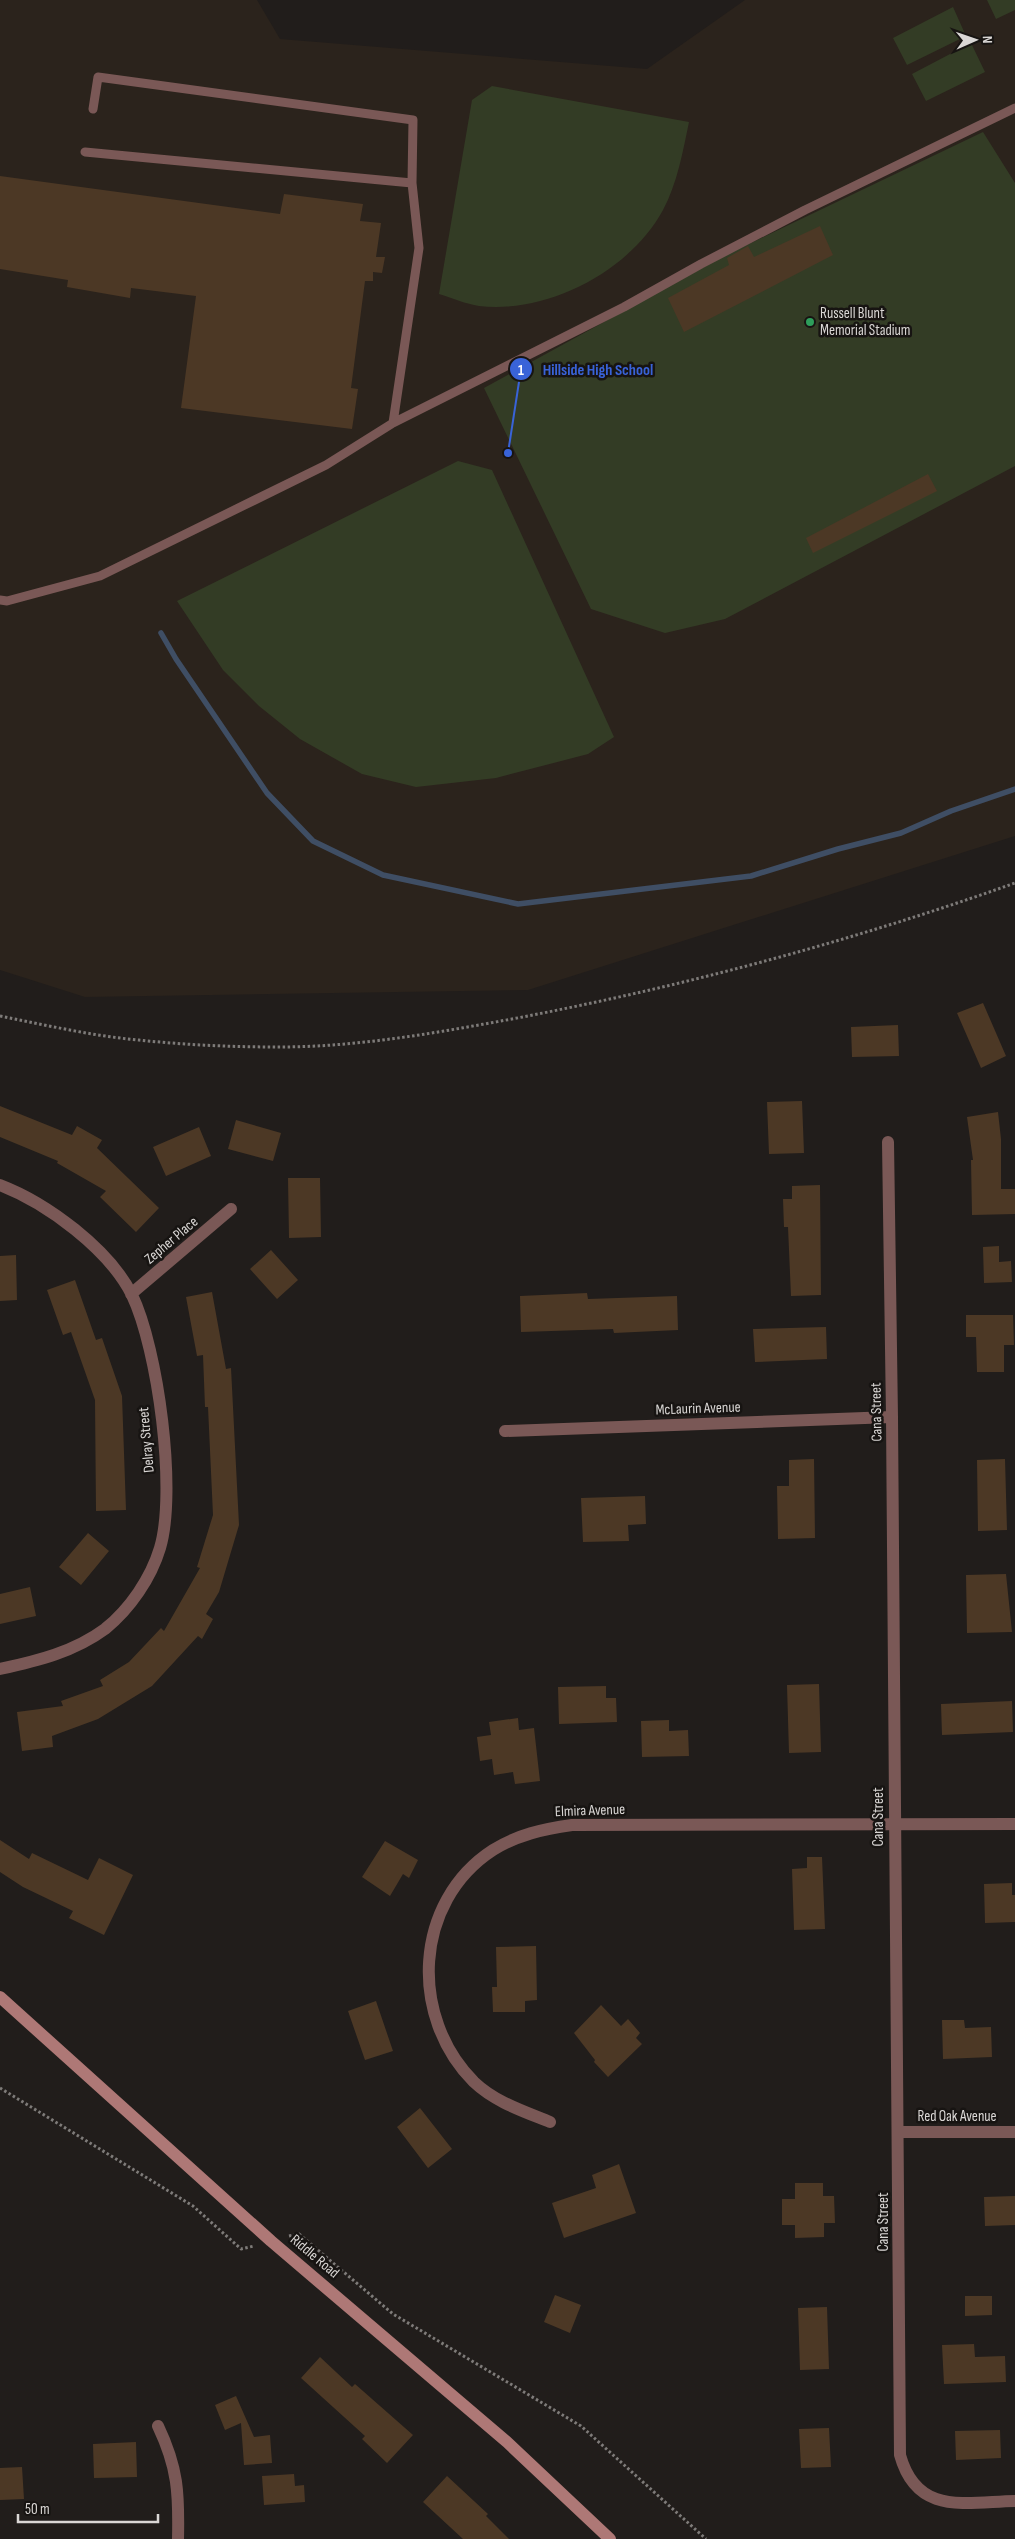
<svg xmlns="http://www.w3.org/2000/svg" width="1015" height="2539" font-family="'Sofia Sans Condensed',sans-serif">
<rect width="100%" height="100%" fill="#211d1b"/>
<path fill="#2b231c" d="M0 0H257L280 39 647 69 745 0H1015V836L528 990 85 997 0 970Z"/>
<path fill="#333c25" d="M987 0H1015V10L996 19Z
M953 7 966 36 907 65 893 38Z
M971 43 985 72 926 101 912 74Z
M492 86 689 122C683 151 677 184 663 210 630 271 548 314 479 306 466 304 452 298 439 294L472 100Z
M983 132 1015 183V466L725 619 665 633 591 609 484 388 726 255Z
M458 461 492 470 614 737 588 754 496 778 416 787 362 774 300 739 259 706 223 670 177 601Z"/>
<g fill="none" stroke-linecap="round" stroke-linejoin="round">
<path stroke="#3f4e64" stroke-width="5.5" d="M161 633 176 659 267 793 313 841 383 875 518 904 751 876 838 849 901 833 951 811 1015 789"/>
</g>
<path fill="#4c3825" d="M0 176 280 214 284 194 363 204 360 221 381 223 376 257H385L382 273 373 272V281H365L351 388 358 389 352 429 181 408 196 296 131 288 130 298 67 287 68 280 0 269Z
M820 226 833 255 684 332 668 298 729 265 727 258 748 246 754 257Z
M928 474 937 491 813 553 806 538Z
M983 1003 1006 1056 981 1068 957 1013Z
M898 1025 899 1056 852 1057 851 1027Z
M802 1101 804 1153 769 1154 767 1102Z
M0 1106 72 1135 77 1126 102 1140 97 1148 159 1208 136 1232 100 1197 106 1191 57 1163 58 1161 0 1137Z
M998 1112 1001 1139V1189H1015V1214L972 1215 971 1160H973L967 1117Z
M236 1120 281 1133 273 1161 228 1149Z
M199 1127 211 1156 166 1176 153 1147Z
M288 1178H320L321 1237 289 1238Z
M820 1185 821 1295 791 1296 788 1227H784L783 1199H792V1186Z
M999 1246V1262L1011 1261 1012 1282 984 1283 983 1247Z
M271 1250 298 1280 277 1299 250 1269Z
M16 1255 17 1300 0 1301V1256Z
M75 1280 96 1340 102 1338 122 1396 126 1510 96 1511 95 1400 71 1332 63 1335 47 1290Z
M212 1292 226 1369 231 1368 239 1525 219 1592 206 1614 213 1619 202 1639 198 1636 152 1686 98 1719 52 1736 53 1747 22 1751 17 1712 63 1706 61 1701 103 1686 100 1680 129 1662 161 1628 164 1631 200 1568 197 1567 213 1515 208 1407H205L203 1355 197 1356 186 1297Z
M587 1293 588 1299 677 1296 678 1330 614 1333 613 1329 521 1332 520 1296Z
M966 1315H1013L1014 1345H1004V1372H977L976 1337H966Z
M826 1327 827 1359 755 1362 753 1329Z
M814 1459 815 1538 778 1539 777 1486H789V1460Z
M1005 1459 1007 1530 978 1531 977 1460Z
M645 1496 646 1524 628 1525 629 1541 583 1542 581 1498Z
M88 1533 109 1551 81 1585 59 1567Z
M1006 1574 1012 1632 967 1633 966 1575Z
M30 1587 36 1616 0 1624V1594Z
M819 1684 821 1752 789 1753 787 1685Z
M606 1686V1698H616L617 1722 559 1724 558 1687Z
M1012 1701 1013 1732 942 1735 941 1704Z
M518 1718 519 1730 534 1728 540 1781 515 1784 513 1772 494 1775 492 1759 480 1761 477 1737 491 1735 489 1722Z
M669 1720V1731L688 1730 689 1756 642 1757 641 1721Z
M0 1840 29 1859 32 1853 88 1880 99 1858 133 1875 104 1935 69 1918 73 1911 23 1887 0 1872Z
M385 1841 418 1860 409 1878 403 1874 390 1896 362 1877Z
M807 1857H822L825 1929 794 1930 792 1869 807 1868Z
M1012 1883V1895H1015V1922L985 1923 984 1884Z
M536 1946 537 2000 525 2001V2012H493L492 1987H497L496 1947Z
M376 2001 393 2051 365 2060 348 2011Z
M601 2005 621 2026 628 2019 640 2033 636 2038 642 2044 608 2077 594 2062 595 2060 574 2033Z
M942 2020H964L965 2028 991 2027 992 2057 943 2059Z
M420 2108 452 2149 428 2168 397 2127Z
M619 2164 636 2213 564 2238 552 2203 596 2188 592 2175Z
M795 2183H823V2196H834L835 2223H824V2237L795 2238V2225H782V2199H795Z
M1015 2196V2225L985 2226 984 2197Z
M555 2295 581 2305 570 2333 544 2322Z
M965 2296H992V2315L965 2316Z
M827 2307 829 2369 800 2370 798 2308Z
M974 2344 975 2357 1005 2356 1006 2382 944 2384 942 2345Z
M320 2357 352 2387 355 2384 413 2435 387 2463 362 2439 365 2436 301 2378Z
M236 2396 254 2437 270 2435 272 2463 244 2465 241 2423 225 2430 215 2405Z
M829 2428 831 2467 801 2468 799 2429Z
M1000 2430 1001 2458 956 2460 955 2431Z
M136 2442 137 2477 94 2478 93 2444Z
M22 2467 24 2499 0 2500V2468Z
M294 2474 295 2486 304 2485 305 2502 264 2505 262 2476Z
M447 2476 488 2514 486 2516 509 2539H463L423 2502Z"/>
<g fill="none" stroke-linecap="round" stroke-linejoin="round">
<path stroke="#7e7b79" stroke-width="3" stroke-dasharray="2.5 2.5" stroke-linecap="butt" d="M0 1016C46 1025 92 1036 139 1040 185 1045 233 1047 279 1047 358 1047 435 1033 512 1019 682 987 852 941 1015 883
M0 2088 193 2206 241 2249 254 2246
M289 2236 299 2234 393 2314 581 2426 706 2539"/>
<path stroke="#7a5856" stroke-width="9" d="M85 152 412 183
M393 423 624 307 701 264 805 210 1015 108
M0 600 7 601 100 576 326 465 393 423 419 248 412 183 413 120 98 77 93 109"/>
<path stroke="#7a5856" stroke-width="12" d="M888 1142 892 1417 900 2455C917 2516 965 2502 1015 2501
M0 1185C47 1203 109 1249 132 1295 158 1349 177 1491 160 1548 151 1578 130 1609 105 1629 74 1652 37 1661 0 1669
M131 1294 231 1209
M505 1431 892 1417
M550 2122C523 2111 495 2102 474 2082 409 2017 413 1902 493 1850 517 1835 543 1829 572 1825L1015 1824
M899 2132H1015
M158 2426C178 2468 179 2493 178 2539"/>
<path stroke="#ae7876" stroke-width="12" d="M0 1997 271 2241 507 2442 610 2539"/>
</g>
<circle fill="#2e9e5b" stroke="#171412" stroke-width="2" cx="810" cy="322" r="5"/>
<g text-anchor="middle" stroke-width="5" stroke-linejoin="round" paint-order="stroke">
<g font-size="15" fill="#dad7d5" stroke="#171412" text-anchor="start">
<text x="820" y="318">Russell Blunt<tspan x="820" dy="17">Memorial Stadium</tspan></text>
</g>
<g font-size="15" fill="#dad7d5" stroke="#171412">
<text transform="translate(171 1240) rotate(-40)" y="5">Zepher Place</text>
<text transform="translate(698 1408) rotate(-2)" y="5">McLaurin Avenue</text>
<text transform="translate(876 1412) rotate(-91)" y="5">Cana Street</text>
<text transform="translate(146 1440) rotate(-95)" y="5">Delray Street</text>
<text transform="translate(590 1810) rotate(-2)" y="5">Elmira Avenue</text>
<text transform="translate(878 1817) rotate(-90)" y="5">Cana Street</text>
<text x="957" y="2121">Red Oak Avenue</text>
<text transform="translate(883 2222) rotate(-90)" y="5">Cana Street</text>
<text transform="translate(315 2256) rotate(40)" y="5">Riddle Road</text>
</g>
</g>
<path fill="none" stroke="#3963d8" stroke-width="2" d="M508 453L521 369"/>
<g fill="#3963d8" stroke="#171412" stroke-width="2">
<circle cx="508" cy="453" r="5"/>
<circle cx="521" cy="369" r="12"/>
</g>
<g font-size="15" text-anchor="middle" font-weight="bold" fill="#fff">
<text x="521" y="375">1</text>
</g>
<g font-size="16" text-anchor="middle" font-weight="bold" fill="#3963d8" stroke="#171412" stroke-width="5" stroke-linejoin="round" paint-order="stroke">
<text x="598" y="375">Hillside High School</text>
</g>
<g transform="translate(975 40) rotate(88)" stroke="#171412" stroke-width="4" paint-order="stroke">
<path d="M0-4L9 19L0 12L-9 19Z" fill="#dad7d5"/>
<text y="-8" font-size="14" font-weight="bold" text-anchor="middle" fill="#dad7d5">N</text>
</g>
<path d="M18 2514v8h140v-8" fill="none" stroke="#dad7d5" stroke-width="2.5"/>
<text x="25" y="2514" font-size="15" fill="#dad7d5" stroke="#171412" stroke-width="4" paint-order="stroke">50 m</text>
</svg>
